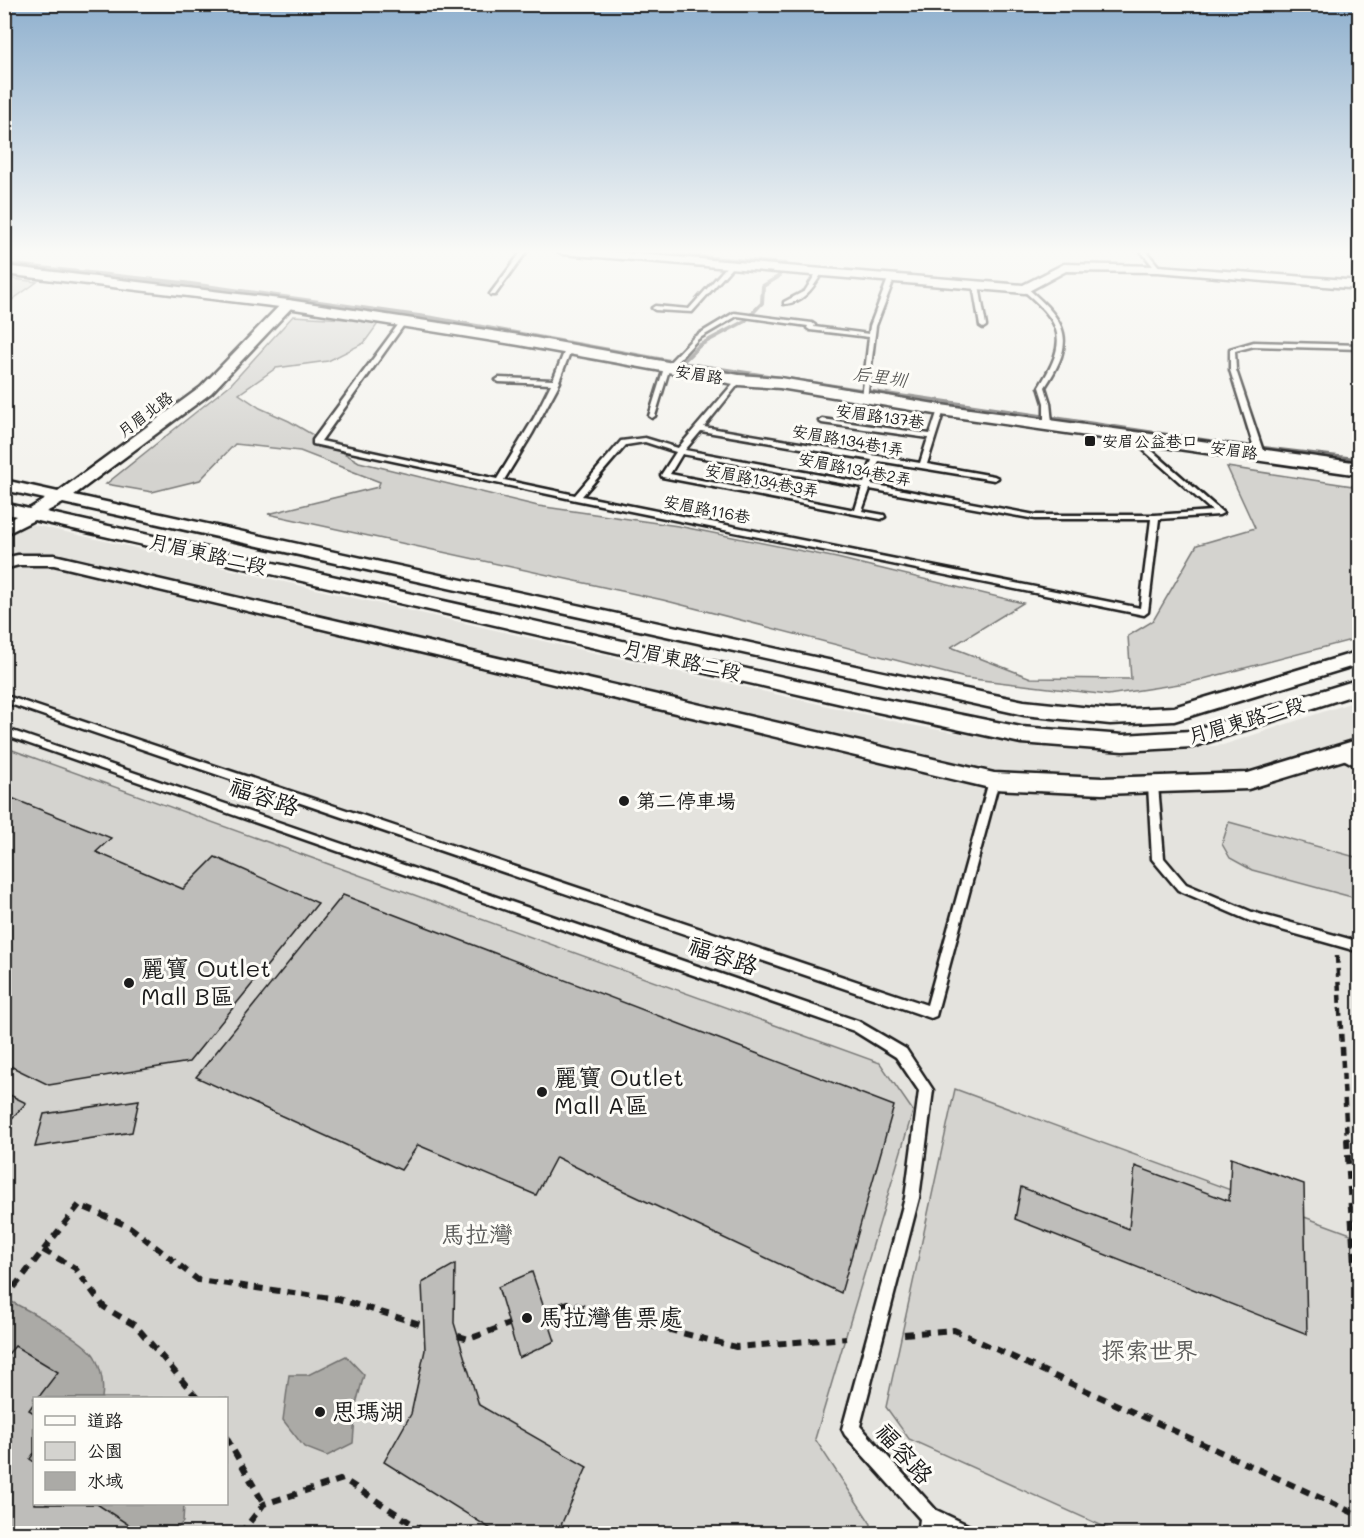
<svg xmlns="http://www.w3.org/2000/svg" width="1364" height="1538" font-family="Mali,'LXGW WenKai TC',sans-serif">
<rect width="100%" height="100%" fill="#f4f3ee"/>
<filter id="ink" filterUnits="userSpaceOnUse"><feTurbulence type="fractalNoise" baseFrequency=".0167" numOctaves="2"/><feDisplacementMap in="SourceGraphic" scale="12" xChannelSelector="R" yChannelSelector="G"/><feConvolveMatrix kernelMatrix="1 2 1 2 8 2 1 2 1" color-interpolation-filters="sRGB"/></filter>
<g filter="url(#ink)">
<path fill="#e4e3de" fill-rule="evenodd" d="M4 518 911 725 1043 748 1142 753 1223 745 1359 700V1533H5ZM34 1398H226V1504H34Z"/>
<path fill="#d4d3cf" stroke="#787876" stroke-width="1.5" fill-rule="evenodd" d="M5 278 37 282 5 305Z
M293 316 380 321 364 343 328 361 276 368 239 394 260 408 289 421 359 462 538 506 678 526 837 558 1023 603 951 647 1031 678 1131 679 1128 636 1153 621 1197 545 1255 528 1227 467 1359 487V638L1192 682 1108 695 965 678 663 600 268 514 378 487 380 482 300 451 235 444 200 480 152 492 106 484 231 384Z
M4 747 880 1063 913 1111 815 1439 871 1524 870 1533H5ZM34 1398H226V1504H34Z
M1229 822 1359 858V899L1252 870 1230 858 1222 844Z
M955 1089 1359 1237V1533H1118L909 1439 886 1407Z"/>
<path fill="#abaaa6" stroke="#72716f" stroke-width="1.5" d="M4 1298C24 1308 86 1340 95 1357 102 1371 104 1384 102 1398H34V1504H184L183 1522 173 1533H5Z
M346 1356 364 1375 356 1404 353 1443 327 1456 304 1447 283 1420 289 1375H308Z"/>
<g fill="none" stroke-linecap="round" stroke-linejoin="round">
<path stroke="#72716f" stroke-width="4" d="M626 251 786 264 778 277 763 286 762 303 745 321 700 345 681 363
M4 264 184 283 433 318 681 363 920 399"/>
<path stroke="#72716f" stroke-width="5" d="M910 397 1226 444 1360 460"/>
</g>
<path fill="#bebdba" stroke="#1c1c1c" stroke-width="1.5" d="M4 795 111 838 96 852 183 889 215 857 318 903 189 1062 49 1085 4 1063Z
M343 895 894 1106 841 1293 624 1191 556 1157 536 1195 418 1145 401 1170 196 1077Z
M4 1092 26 1103 4 1127Z
M139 1100 132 1132 35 1147 44 1114Z
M1231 1158 1304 1184 1307 1334 1015 1219 1021 1187 1129 1229 1135 1166 1229 1201Z
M455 1264 454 1323 479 1405 587 1467 557 1534H499L384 1462 411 1414 425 1350 422 1283Z
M532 1272 555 1341 519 1358 498 1287Z
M15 1346 58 1372 38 1398H34V1403L29 1410 34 1413V1453L30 1459 34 1462V1504H97L135 1529 132 1534H4V1359Z"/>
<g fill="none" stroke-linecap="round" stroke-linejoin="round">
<g stroke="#1c1c1c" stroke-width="5">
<path id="service" d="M522 251H527L495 295H491L490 294Z
M1141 251H1146L1160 268V270H1156Z
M728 265 733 266 692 312 655 310 652 308 655 306 689 309Z
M817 272 822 273C813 288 803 303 784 304V302L805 291Z
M891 277 894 279 876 326 867 399 862 398 869 337 810 330 807 328 808 326 737 316 698 339 669 370 655 416 652 418 649 416 664 368 694 337 734 313 812 323 815 325 814 327 869 334 870 326 888 279Z
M976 283 979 285 986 326 983 328 980 326 973 285Z
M1023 288H1027C1068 323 1076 340 1045 387L1050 403 1052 423 1048 425 1044 423V403L1039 387C1068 341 1064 325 1023 290Z
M403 320 406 322 321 441 497 479 534 418 551 384 499 382 496 380 499 378 553 380 565 350 568 348 571 350 559 381 560 382 532 434 504 480 575 495 621 441 645 438 678 448 737 379H741V381L704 427 920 463 928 438 822 423 819 421 822 419 930 434 938 410 941 408 944 410 927 464 994 476 998 478 994 480 879 461 871 484 1035 515H1155L1212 511 1130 438 1129 436 1133 434 1223 513 1219 515 1159 519 1148 612 1144 615 576 500 313 444V440L401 321ZM701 431 872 460 864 483 685 450ZM645 442 676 452 661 475 662 477 881 519 885 517 884 515 862 511 870 489 1035 519H1151L1140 608 582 496 626 445ZM682 454 862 487 855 510 670 474Z
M1254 342 1360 345V349L1254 346 1235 351 1236 370 1264 454 1260 456 1256 454 1230 370V349Z
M4 695 927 1005 989 781 994 777 999 781 937 1012 936 1016 931 1018 4 702Z
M4 728 858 1021 906 1049 933 1090 919 1198 860 1426 936 1510 974 1528 977 1534H947L937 1529 936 1534H918L920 1519 845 1435 842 1429 905 1198 919 1091 896 1057 854 1031 4 735Z
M1342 749 1360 759V768L1338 756 1337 753 1338 750Z
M1153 781 1158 785 1164 858 1186 884 1252 912 1360 942V952L1250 921 1178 890 1152 859 1148 785Z"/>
</g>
<g stroke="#1c1c1c" stroke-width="5">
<path id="minor" d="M557 251H601L1023 285 1064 264 1158 266 1360 281V289L1158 272 1066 271 1025 293 563 254Z
M288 300 292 301 294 304 292 307 211 393 74 495 878 671 1024 701 1110 710 1174 707 1360 651V664L1174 721 1110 724 1024 715 63 503 46 512 868 696 1021 727 1123 735 1191 731 1360 679V693L1192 747 1123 751 1021 743 868 710 34 520 4 535V523L16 516 4 513V503L29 509 45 499 4 490V480L58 492 201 387 284 301Z
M18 555H54L994 773 1102 778 1248 773 1360 739V755L1248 789 1102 794 994 789 54 565H19L4 569V558Z"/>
</g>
<g stroke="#1c1c1c" stroke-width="5">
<path id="tertiary" d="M4 266 288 300 519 335 739 375 780 378 941 405 1360 463V475L941 415 780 388 739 385 519 345 288 308 4 274Z"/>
</g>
<path stroke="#1c1c1c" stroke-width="4.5" stroke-dasharray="8 5" stroke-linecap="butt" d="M1337 956 1347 1140"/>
<path stroke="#1c1c1c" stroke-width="6" stroke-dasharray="9 7" stroke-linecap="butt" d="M1347 1139 1360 1367
M43 1250 75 1268 104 1307 136 1326 197 1398
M4 1300 79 1205 130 1227 198 1280 338 1299 423 1325
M545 1312 567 1303 736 1347 846 1338
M904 1334 954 1330 1360 1516
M458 1336 469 1339 509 1324
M226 1437 264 1504
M240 1534 264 1504 343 1479 428 1534"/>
<use href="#service" fill="#fdfcf7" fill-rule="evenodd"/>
<use href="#minor" fill="#fdfcf7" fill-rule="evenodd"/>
<use href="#tertiary" fill="#fdfcf7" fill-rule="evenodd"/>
</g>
</g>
<linearGradient id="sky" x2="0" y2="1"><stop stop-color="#8fb0ce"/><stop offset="0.54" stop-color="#fafaf7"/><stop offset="1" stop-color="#fafaf7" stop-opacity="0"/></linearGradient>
<rect width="1364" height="466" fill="url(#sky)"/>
<g fill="#1c1c1c" stroke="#fdfcf7" stroke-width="2">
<rect x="1084" y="435" width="12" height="12" rx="3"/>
<circle cx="624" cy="801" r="6"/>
<circle cx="129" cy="983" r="6"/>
<circle cx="542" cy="1092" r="6"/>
<circle cx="527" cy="1318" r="6"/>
<circle cx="320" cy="1412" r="6"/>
</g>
<g text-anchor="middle" stroke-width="6" stroke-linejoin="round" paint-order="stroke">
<g font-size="16" fill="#1c1c1c" stroke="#fdfcf7">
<text transform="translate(699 374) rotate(9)" y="6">安眉路</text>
<text transform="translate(145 414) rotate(-37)" y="6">月眉北路</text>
<text transform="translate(880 416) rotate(8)" y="6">安眉路137巷</text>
<text transform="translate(848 440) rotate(10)" y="6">安眉路134巷1弄</text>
<text transform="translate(1234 450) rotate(8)" y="6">安眉路</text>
<text transform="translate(855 469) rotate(11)" y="6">安眉路134巷2弄</text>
<text transform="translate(762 480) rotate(11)" y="6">安眉路134巷3弄</text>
<text transform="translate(707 509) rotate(11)" y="6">安眉路116巷</text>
</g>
<g font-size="16" fill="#1c1c1c" stroke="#fdfcf7" text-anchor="start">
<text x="1102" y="447">安眉公益巷口</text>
</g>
<g font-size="18" font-style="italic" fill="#5c5c5a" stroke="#fdfcf7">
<text transform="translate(880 377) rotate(8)" y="6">后里圳</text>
</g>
<g font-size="20" fill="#1c1c1c" stroke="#fdfcf7">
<text transform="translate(208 554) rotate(13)" y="7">月眉東路二段</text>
<text transform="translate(682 660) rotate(13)" y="7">月眉東路二段</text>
<text transform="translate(1246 720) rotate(-16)" y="7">月眉東路二段</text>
</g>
<g font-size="20" fill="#1c1c1c" stroke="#fdfcf7" text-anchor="start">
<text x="636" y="808">第二停車場</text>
</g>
<g font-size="24" fill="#1c1c1c" stroke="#fdfcf7">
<text transform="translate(264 797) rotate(19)" y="8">福容路</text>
<text transform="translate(723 956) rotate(19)" y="8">福容路</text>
<text transform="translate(904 1454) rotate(48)" y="8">福容路</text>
</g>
<g font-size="24" fill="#1c1c1c" stroke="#fdfcf7" text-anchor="start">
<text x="141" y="977">麗寶 Outlet<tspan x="141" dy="28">Mall B區</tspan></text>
<text x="554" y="1086">麗寶 Outlet<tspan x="554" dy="28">Mall A區</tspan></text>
<text x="539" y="1326">馬拉灣售票處</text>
<text x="332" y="1420">思瑪湖</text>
</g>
<g font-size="24" fill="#5c5c5b" stroke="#fdfcf7">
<text x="477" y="1243">馬拉灣</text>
<text x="1149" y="1359">探索世界</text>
</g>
</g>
<rect width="1364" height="1538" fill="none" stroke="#fdfcf7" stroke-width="24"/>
<rect x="12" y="12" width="1340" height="1514" fill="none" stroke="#1c1c1c" stroke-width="2" filter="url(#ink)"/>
<rect x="33" y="1397" width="195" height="108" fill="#fdfcf7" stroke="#a3a29f" stroke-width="1.5"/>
<rect x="45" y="1416" width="30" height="9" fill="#fdfcf7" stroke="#a3a29f" stroke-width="1.5"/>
<text x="87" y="1427" font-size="18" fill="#1c1c1c">道路</text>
<rect x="45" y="1442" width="30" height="18" fill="#d4d3cf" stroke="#a3a29f" stroke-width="1.5"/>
<text x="87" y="1457" font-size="18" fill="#1c1c1c">公園</text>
<rect x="45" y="1472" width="30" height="18" fill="#abaaa6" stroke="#a3a29f" stroke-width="1.5"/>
<text x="87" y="1487" font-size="18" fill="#1c1c1c">水域</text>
</svg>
